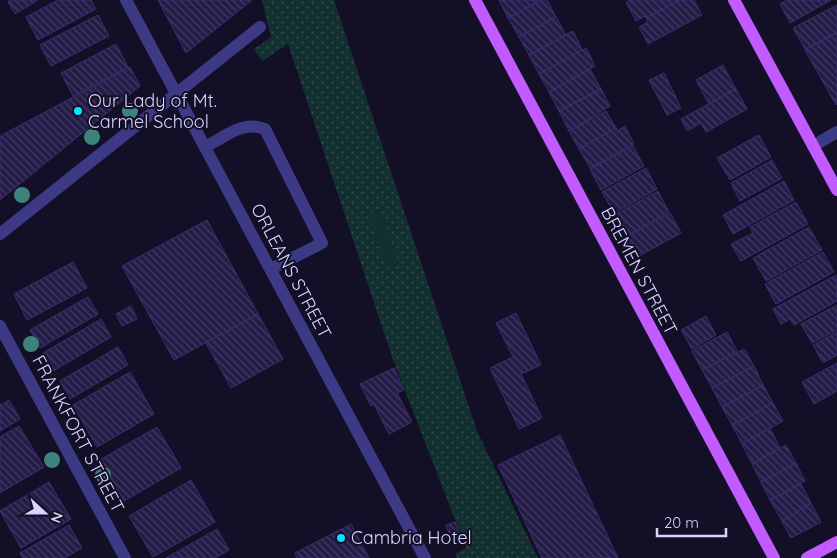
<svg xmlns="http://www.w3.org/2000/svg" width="837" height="558" font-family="Quicksand,sans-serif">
<defs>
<pattern id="park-dots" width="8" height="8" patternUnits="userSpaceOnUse" patternTransform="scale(1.25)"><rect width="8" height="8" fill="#12302f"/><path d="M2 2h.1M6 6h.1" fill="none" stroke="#344d4e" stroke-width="1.8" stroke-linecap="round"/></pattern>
<pattern id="building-back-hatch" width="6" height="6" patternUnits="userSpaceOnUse" patternTransform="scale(1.25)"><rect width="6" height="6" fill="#241b47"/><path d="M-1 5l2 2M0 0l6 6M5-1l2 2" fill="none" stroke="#433b63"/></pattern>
</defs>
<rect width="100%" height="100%" fill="#130f26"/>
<path fill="url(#park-dots)" d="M262 0H334L477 431 538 558H457L455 554 466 548 392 357 288 44 262 61 254 49 271 37Z"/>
<path fill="#12302f" d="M381 210 399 263 387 268 368 214Z"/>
<path fill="url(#building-back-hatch)" stroke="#3b2d73" d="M10 0H38L15 14 8 2Z
M58 0H91L96 9 38 40 26 17Z
M158 0H252L186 53Z
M499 0H541L508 18Z
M541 0H547L556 17 519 37 508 18Z
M630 0H680L646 18 645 16 636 21 626 2Z
M680 0H694L702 15 648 44 639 27 648 22 646 18Z
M787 0H831L790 23 780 4Z
M837 5V32L805 49 793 28Z
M98 15 109 36 51 66 40 45Z
M556 17 566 35 529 55 519 37Z
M573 31 582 50 539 74 529 55Z
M837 33V104L836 105 805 50Z
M116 44 128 67 73 96 61 73Z
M586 48 595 66 549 92 539 74Z
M723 65 736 89 709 104 696 80Z
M130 67 140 86 0 200V136Z
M590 69 601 89 559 111 549 92Z
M664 73 681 108 667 115 649 80Z
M601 89 610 106 569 131 559 111Z
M736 89 747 109 706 132 701 123 687 131 681 119Z
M606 111 616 128 579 149 569 131Z
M625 126 634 144 590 168 579 149 616 128 617 131Z
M759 135 771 157 730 180 717 158Z
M633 146 644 166 601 190 590 169Z
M772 160 782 178 740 201 731 183Z
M646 168 657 189 614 213 602 192Z
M784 181 794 200 733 234 723 215Z
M658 191 669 212 626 236 614 215Z
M796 202 808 224 741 261 731 244 753 233 750 227Z
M670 213 681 233 637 257 626 237Z
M207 220 258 314 174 360 122 266Z
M809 227 822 250 766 281 753 258Z
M823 252 834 272 776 304 765 284Z
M73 262 87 288 27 320 14 294Z
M836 275 837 301 794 325 790 319 781 324 773 309Z
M88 297 98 314 40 348 30 330Z
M837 305V330L812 343 801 324Z
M131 306 137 319 122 326 116 314Z
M516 313 541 365 521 374 542 418 519 429 490 368 513 357 496 323Z
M258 314 283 359 231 388 206 343Z
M706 316 716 335 692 349 681 330Z
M101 319 111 337 53 371 43 353Z
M727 332 737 351 702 370 692 351Z
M837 332V355L823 363 813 345Z
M118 347 128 365 70 399 60 381Z
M744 349 754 366 712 388 702 370Z
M837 363V391L814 404 802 382Z
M754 366 763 385 722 407 712 388Z
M394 368 404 390 397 393 412 422 389 434 374 404 371 406 360 384Z
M130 372 154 414 97 447 73 405Z
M763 385 773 403 732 425 722 407Z
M9 400 20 419 0 431V404L1 405Z
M773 403 783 421 742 444 732 425Z
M19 426 44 467 0 493V437Z
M157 427 181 468 124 501 100 460Z
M770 428 780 448 752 464 742 444Z
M560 435 618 558H542L498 465Z
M786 445 796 463 761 482 752 464Z
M796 463 805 481 770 500 761 482Z
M191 480 215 522 153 557 129 516Z
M49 482 71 519 21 548 0 511Z
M801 484 811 503 782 521 770 500Z
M811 503 821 522 791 538 782 521Z
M455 522 462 542 454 545 446 525Z
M351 524 369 558H297L295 553Z
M69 525 82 548 65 558H23L20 553Z
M217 529 229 550 215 558H166Z"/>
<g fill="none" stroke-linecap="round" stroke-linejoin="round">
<path stroke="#3d3a85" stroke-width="12" d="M126 0 425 558
M813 146 837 132
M205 147C225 137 243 120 265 129L322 243 271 269
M0 234 260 27
M0 326 125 558"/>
<path stroke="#c25bff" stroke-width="12" d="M475 0 774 558
M734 0 837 190
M807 558 837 542"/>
</g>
<g fill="#3d827b">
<circle cx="130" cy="111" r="8"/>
<circle cx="92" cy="137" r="8"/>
<circle cx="22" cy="195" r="8"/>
<circle cx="31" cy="344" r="8"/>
<circle cx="52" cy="460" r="8"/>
<circle cx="103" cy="475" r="8"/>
</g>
<g fill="#00e5ff" stroke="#130f26" stroke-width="2">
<circle cx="78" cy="111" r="5"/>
<circle cx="341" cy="538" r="5"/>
</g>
<g text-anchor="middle" stroke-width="4" stroke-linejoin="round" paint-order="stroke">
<g font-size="18" fill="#d9d4ff" stroke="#130f26" text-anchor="start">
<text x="88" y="107">Our Lady of Mt.<tspan x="88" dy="21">Carmel School</tspan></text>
<text x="351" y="544">Cambria Hotel</text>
</g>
<g font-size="18" fill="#d9d4ff" stroke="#130f26">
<text transform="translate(291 271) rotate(62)" y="6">ORLEANS STREET</text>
<text transform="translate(639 271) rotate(62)" y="6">BREMEN STREET</text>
<text transform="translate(78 434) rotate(62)" y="6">FRANKFORT STREET</text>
</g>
</g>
<g transform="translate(45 513) rotate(111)" stroke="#130f26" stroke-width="4" paint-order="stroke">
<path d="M0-4L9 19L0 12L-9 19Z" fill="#d9d4ff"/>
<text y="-8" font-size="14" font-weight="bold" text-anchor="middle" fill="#d9d4ff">N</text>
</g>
<path d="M657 528v8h69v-8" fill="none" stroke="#d9d4ff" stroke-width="2.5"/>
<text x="664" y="528" font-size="15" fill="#d9d4ff" stroke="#130f26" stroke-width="4" paint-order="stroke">20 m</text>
</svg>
